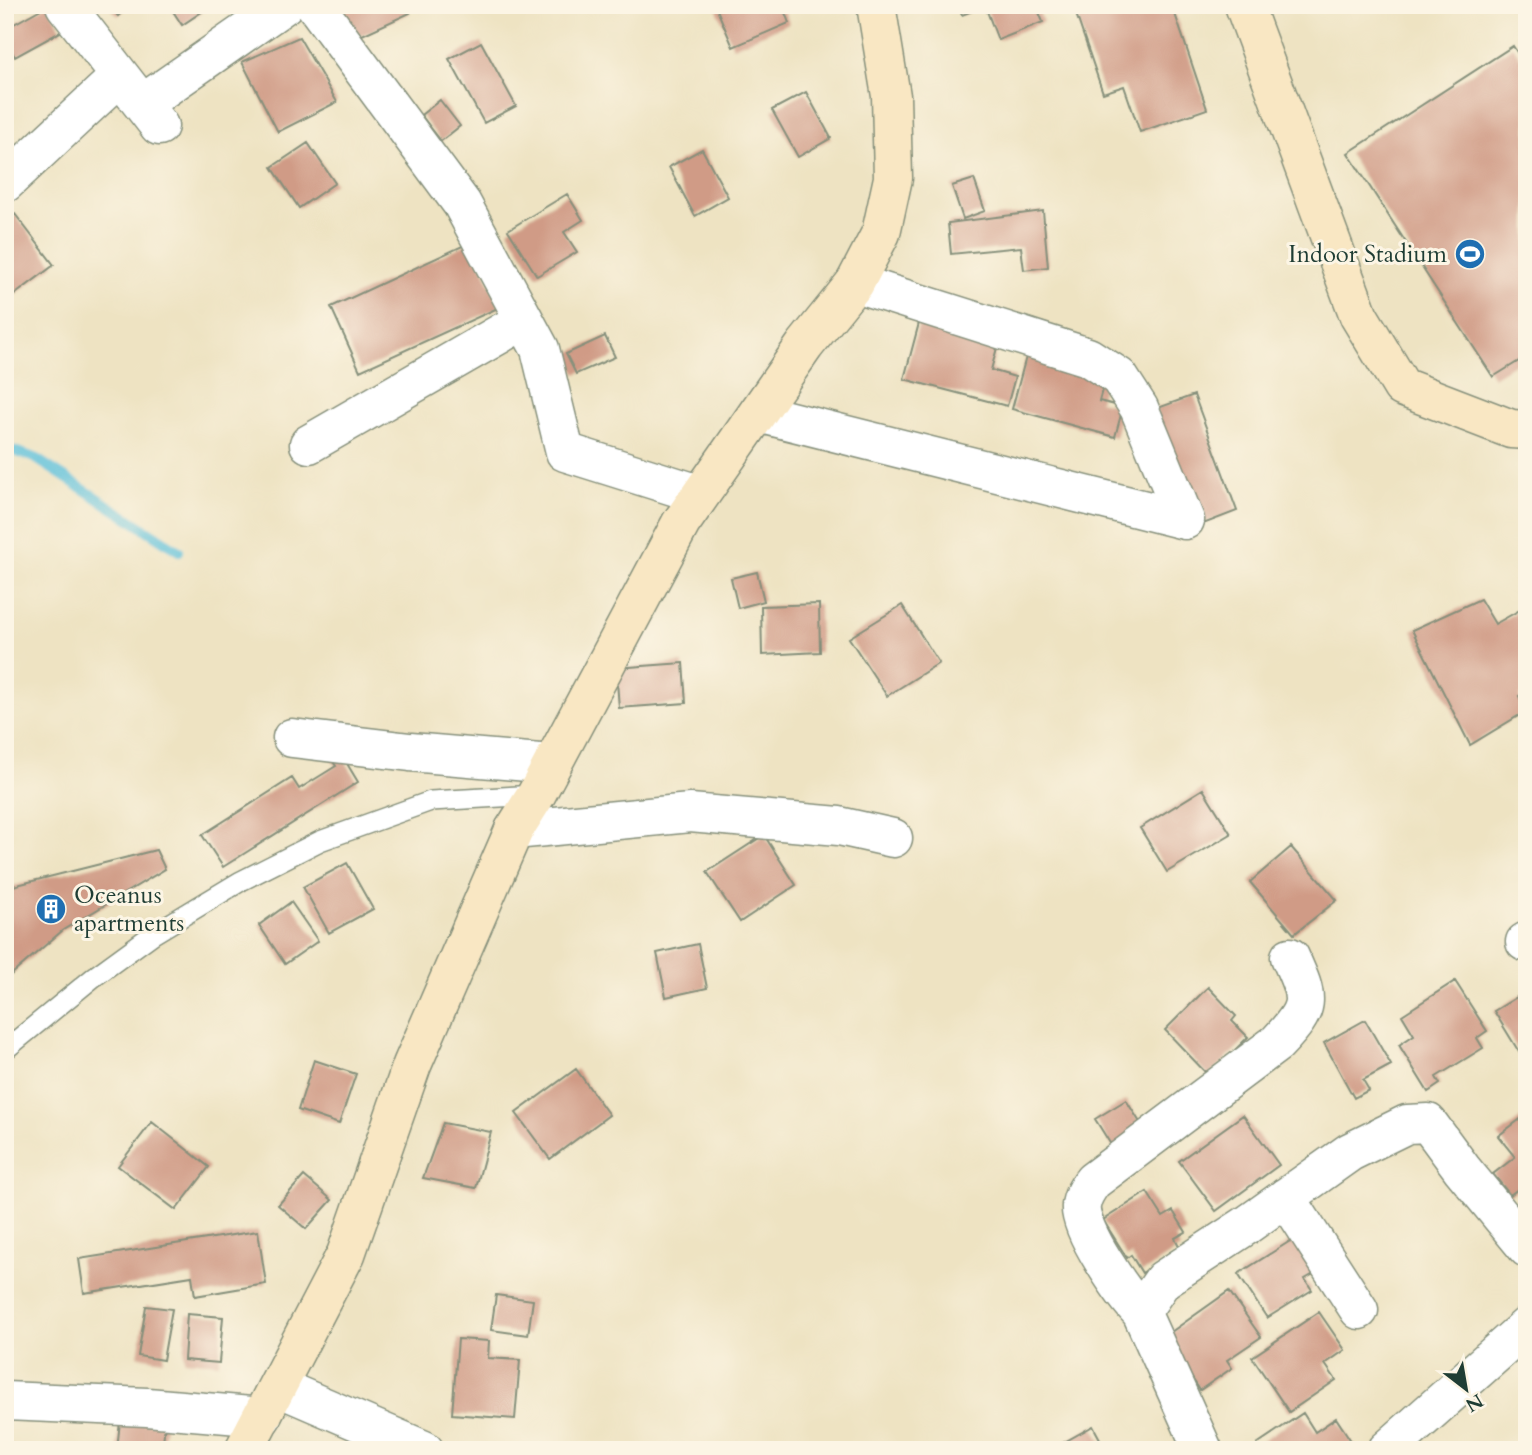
<svg xmlns="http://www.w3.org/2000/svg" width="1532" height="1455" font-family="Cardo,serif">
<rect width="100%" height="100%" fill="#fcf5e5"/>
<filter id="ink" filterUnits="userSpaceOnUse"><feTurbulence type="fractalNoise" baseFrequency=".0143" numOctaves="2"/><feDisplacementMap in="SourceGraphic" scale="14" xChannelSelector="R" yChannelSelector="G"/><feConvolveMatrix kernelMatrix="1 2 1 2 8 2 1 2 1" color-interpolation-filters="sRGB"/></filter>
<filter id="wash" filterUnits="userSpaceOnUse"><feTurbulence type="fractalNoise" baseFrequency=".00686" numOctaves="4" result="noise"/><feDisplacementMap in="SourceGraphic" scale="28" xChannelSelector="R" yChannelSelector="G"/><feGaussianBlur stdDeviation="1.57" result="paint"/><feColorMatrix in="noise" values="0 0 0 0 0 0 0 0 0 0 0 0 0 0 0 0 0 1.4 0 .05"/><feComposite in="paint" operator="in"/></filter>
<g filter="url(#wash)">
<rect width="100%" height="100%" fill="#eee3c2"/>
<g fill="none" stroke-linecap="round" stroke-linejoin="round">
<path stroke="#5bbfd9" stroke-width="10" d="M5 448 35 458 179 551"/>
</g>
<g id="blocks">
<path fill="#d09b86" d="M48 5 62 31 15 57 5 40V29Z
M108 5H130L118 16Z
M169 5H212L182 25Z
M339 5H403L410 13 360 36Z
M715 5H782L789 23 733 47Z
M958 5H1036L1043 22 998 40 985 6 962 15Z
M1073 5H1172L1207 109 1140 132 1124 86 1103 93Z
M299 37 337 102 278 132 242 62Z
M481 42 516 106 484 123 449 59Z
M1513 46 1527 67V356L1493 377 1348 153Z
M806 92 831 138 798 157 772 110Z
M440 100 460 126 441 141 421 115Z
M308 143 335 183 299 208 272 167Z
M702 149 728 197 695 216 669 167Z
M974 179 985 211 963 219 952 186Z
M567 194 583 220 564 232 577 252 537 276 508 230Z
M1043 211 1048 267 1024 270 1021 247 951 254 948 223Z
M15 214 54 265 5 302V221Z
M471 242 500 307 360 371 331 307Z
M919 323 998 344 991 370 1015 377 1007 406 904 379Z
M605 336 615 357 576 374 566 354Z
M1027 353 1106 375 1099 401 1123 407 1115 437 1012 409Z
M1194 395 1237 511 1198 526 1155 409Z
M757 572 764 601 738 608 731 578Z
M1480 599 1495 624 1527 606V692L1519 696 1526 711 1470 745 1412 630Z
M819 604 820 652 762 655 761 606Z
M902 605 939 663 887 696 849 638Z
M683 663 686 703 619 708 616 668Z
M340 752 358 782 223 867 202 835 292 778 299 789 336 766 330 758Z
M1203 789 1231 834 1167 872 1140 828Z
M764 835 796 885 740 922 707 872Z
M1291 847 1337 900 1294 934 1250 882Z
M156 850 165 869 63 930 5 980V888Z
M347 863 373 909 329 933 303 887Z
M291 902 318 941 285 964 259 925Z
M698 944 707 988 666 997 657 953Z
M1455 981 1487 1031 1477 1038 1483 1048 1436 1077 1440 1084 1428 1092 1399 1045 1414 1035 1402 1015Z
M1208 987 1236 1016 1232 1021 1248 1037 1209 1076 1165 1030Z
M1527 991V1065L1494 1011Z
M1365 1020 1391 1065 1363 1080 1369 1090 1354 1098 1324 1043Z
M314 1060 356 1074 339 1124 298 1110Z
M576 1069 609 1115 550 1159 516 1113Z
M1126 1100 1144 1129 1113 1148 1095 1119Z
M1527 1114V1182L1510 1195 1493 1174 1515 1157 1498 1136Z
M1243 1115 1279 1165 1216 1211 1179 1161Z
M152 1122 209 1167 176 1210 118 1166Z
M443 1123 491 1132 476 1188 423 1178Z
M304 1176 332 1200 306 1229 278 1205Z
M1147 1192 1163 1217 1173 1211 1186 1232 1175 1238 1180 1248 1142 1273 1131 1255 1127 1258 1103 1220Z
M258 1231 266 1284 195 1296 192 1276 84 1293 79 1259Z
M1295 1238 1317 1272 1305 1279 1312 1290 1267 1318 1238 1274Z
M1229 1291 1261 1337 1227 1360 1232 1368 1200 1390 1164 1337Z
M496 1295 533 1300 528 1335 491 1330Z
M146 1306 172 1309 163 1360 138 1356Z
M1319 1312 1345 1350 1325 1364 1336 1380 1289 1412 1252 1357Z
M187 1314 223 1317 219 1363 184 1360Z
M458 1339 489 1341 488 1358 520 1360 515 1419 452 1414Z
M1303 1413 1315 1432 1336 1418 1357 1450H1261L1257 1444Z
M120 1421 165 1425 163 1442 175 1443V1450H117Z
M1093 1426 1106 1450H1055L1054 1448Z"/>
</g>
</g>
<g filter="url(#ink)">
<use href="#blocks" fill-opacity="0" stroke="#86907b" stroke-width="2"/>
<g fill="none" stroke-linecap="round" stroke-linejoin="round">
<g stroke="#86907b" stroke-width="22">
<path id="lane" d="M5 1050 94 977 153 934 241 881 320 841 431 801 536 795"/>
</g>
<g stroke="#86907b" stroke-width="41">
<path id="street" d="M65 5 159 126
M315 5 462 204 540 349 565 452 699 494
M142 104 284 5
M5 183 120 76
M855 283 1088 357 1119 377 1139 408 1185 520
M758 413 1185 520
M309 444 524 320
M292 738 410 752 552 764
M514 830 690 813 839 826 893 838
M1525 942 1527 941
M1290 957C1310 1001 1311 1007 1277 1043L1093 1181C1087 1189 1082 1196 1081 1206 1078 1229 1124 1295 1141 1312L1163 1280 1247 1225 1350 1152 1407 1124 1428 1123 1462 1169 1527 1248
M1286 1197 1359 1310
M1141 1312 1203 1450
M278 1387 424 1450
M5 1401 147 1407 262 1417
M1387 1450 1527 1326"/>
</g>
<g stroke="#86907b" stroke-width="41">
<path id="secondary" d="M1244 5 1359 316 1402 387 1511 429 1527 430
M244 1450 346 1254 412 1065 514 830 536 795 681 523 805 345 855 283 881 233 893 178 891 96 876 5"/>
</g>
<use href="#lane" stroke="#fff" stroke-width="19"/>
<use href="#street" stroke="#fff" stroke-width="38"/>
<use href="#secondary" stroke="#f9e7c3" stroke-width="38"/>
</g>
</g>
<defs>
<g id="stadium-disc" transform="scale(1.575)"><circle r="9.5" fill="#1f6fb2" stroke="#fcf5e5"/><path d="M0-5a6.5 5 0 1 0 0 10a6.5 5 0 1 0 0-10ZM-3.5-1.8h7v3.6h-7Z" fill="#fff"/></g>
<g id="building-disc" transform="scale(1.575)"><circle r="9.5" fill="#1f6fb2" stroke="#fcf5e5"/><path d="M-4-6H4V6H1V3H-1V6H-4ZM-2.5-4.3h1.7v1.8h-1.7ZM.8-4.3h1.7v1.8H.8ZM-2.5-1h1.7V.8h-1.7ZM.8-1h1.7V.8H.8Z" fill="#fff"/></g>
</defs>
<g fill-rule="evenodd">
<use href="#stadium-disc" x="1470" y="254"/>
<use href="#building-disc" x="51" y="909"/>
</g>
<g text-anchor="middle" stroke-width="6" stroke-linejoin="round" paint-order="stroke">
<g font-size="24" fill="#1f3d34" stroke="#fcf5e5" text-anchor="end">
<text x="1447" y="262">Indoor Stadium</text>
<text x="74" y="903" text-anchor="start">Oceanus<tspan x="74" dy="28">apartments</tspan></text>
</g>
</g>
<rect width="1532" height="1455" fill="none" stroke="#fcf5e5" stroke-width="28"/>
<g transform="translate(1466 1389) rotate(149)" stroke="#fcf5e5" stroke-width="5" paint-order="stroke">
<path d="M0-5L12 26L0 18L-12 26Z" fill="#1f3d34"/>
<text y="-10" font-size="19" font-weight="bold" text-anchor="middle" fill="#1f3d34">N</text>
</g>
</svg>
